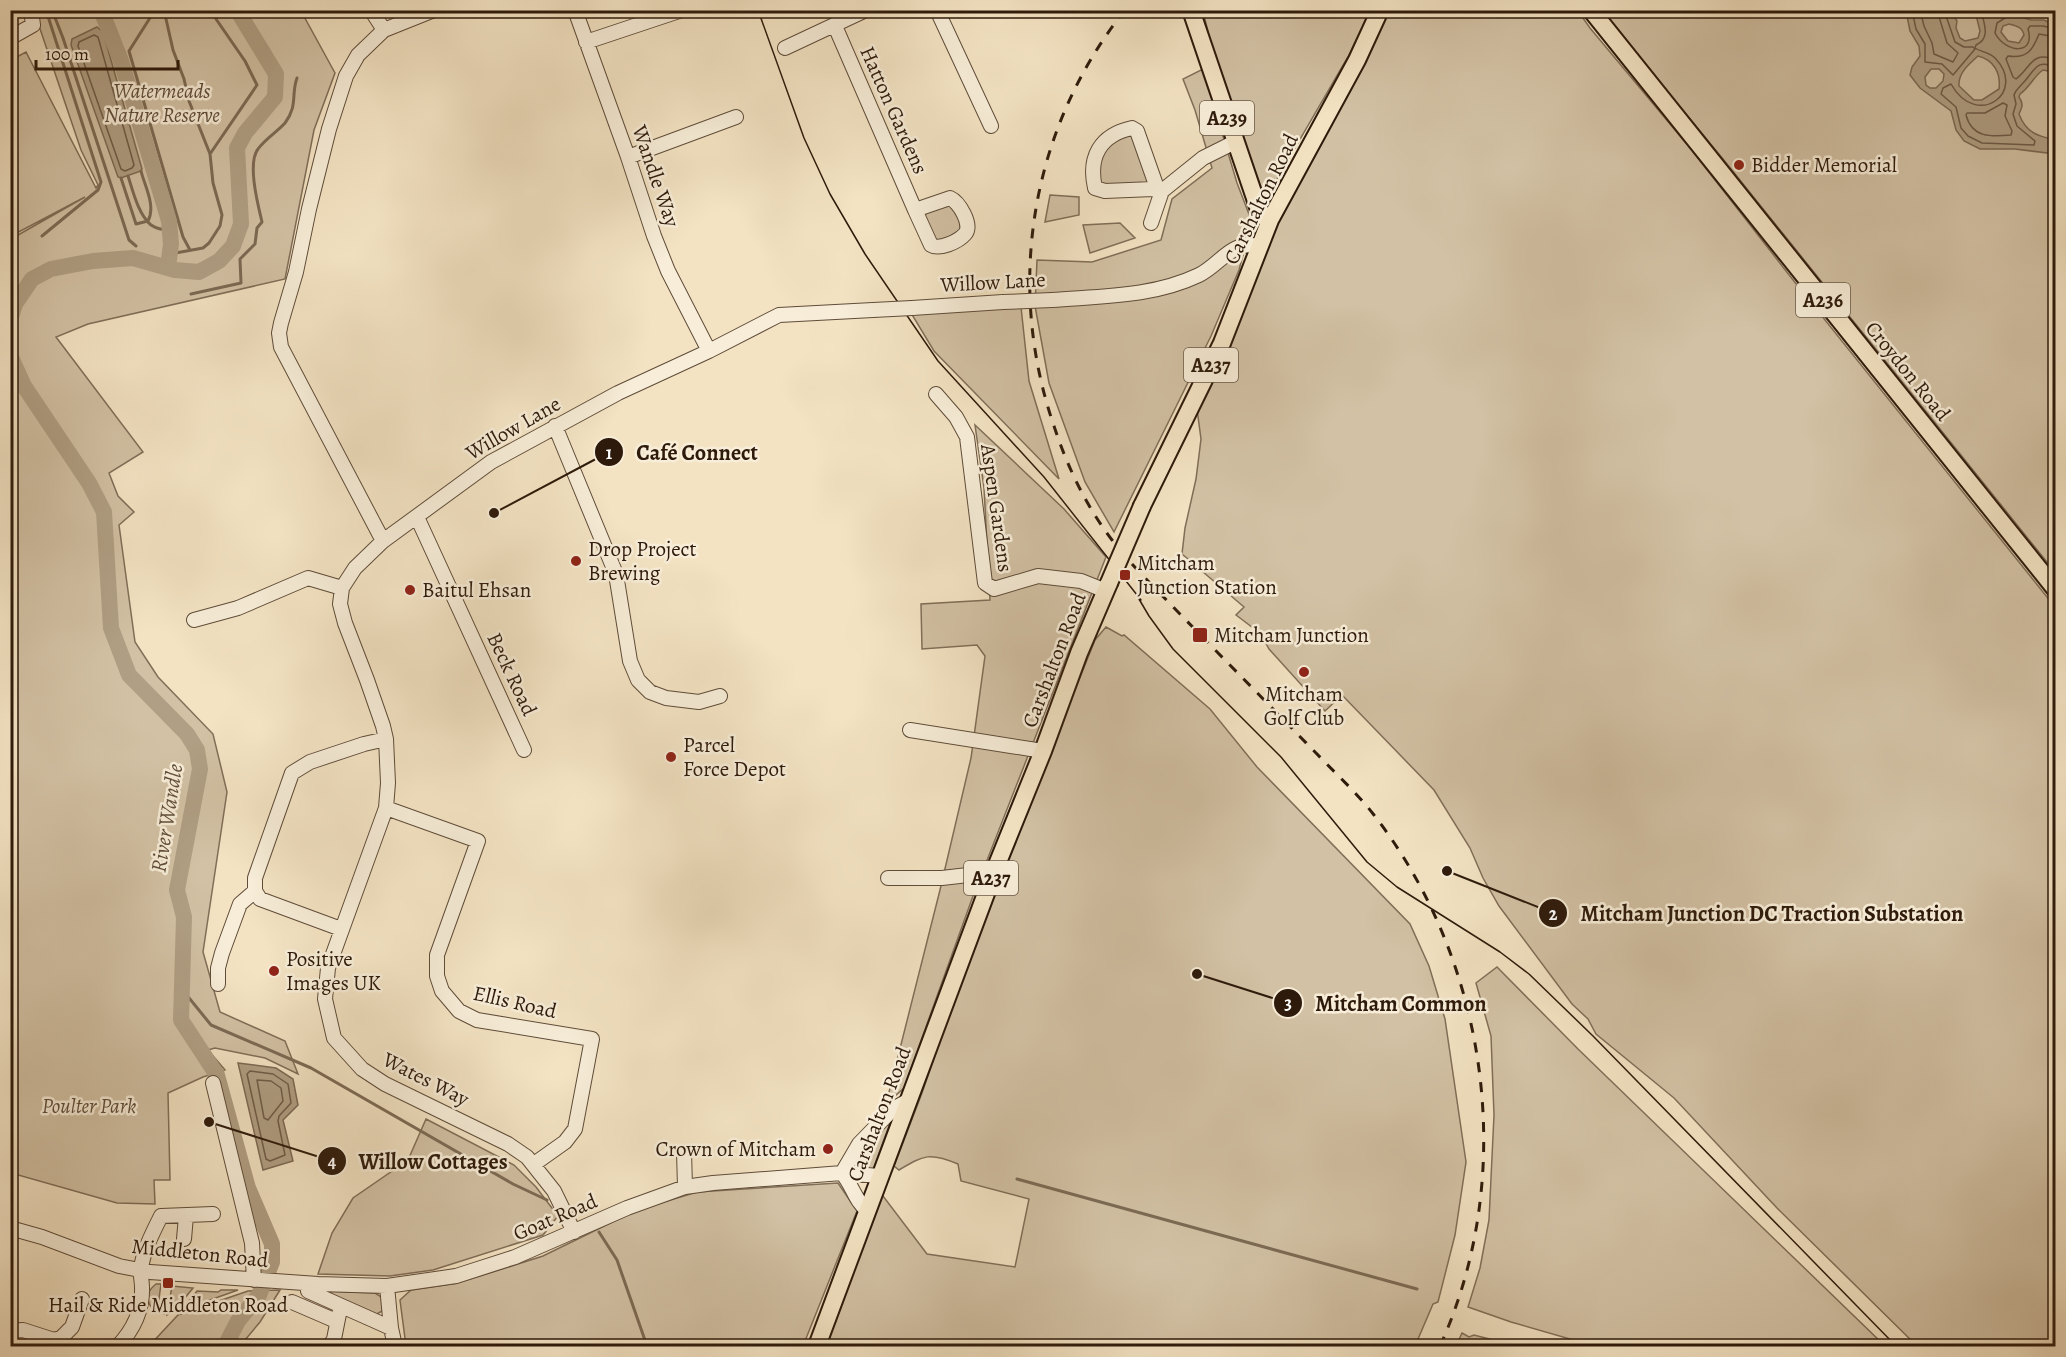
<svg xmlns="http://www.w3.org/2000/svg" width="2066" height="1357" font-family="Alegreya,serif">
<rect width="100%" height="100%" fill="#f3e3c3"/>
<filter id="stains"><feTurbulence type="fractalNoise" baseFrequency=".00333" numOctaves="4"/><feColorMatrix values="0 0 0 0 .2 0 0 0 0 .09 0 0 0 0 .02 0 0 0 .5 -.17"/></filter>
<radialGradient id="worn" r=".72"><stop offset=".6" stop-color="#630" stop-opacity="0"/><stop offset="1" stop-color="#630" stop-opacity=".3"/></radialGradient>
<path fill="#d2c1a4" stroke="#806e58" stroke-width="1.5" d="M34 11H301L335 73 314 130 285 279 88 324 56 337 143 452 109 473 118 496 134 512 119 525 135 642 158 677 213 734 227 792 203 952 220 1012 285 1041 298 1074 265 1058 215 1048 208 1050 225 1070 203 1077 168 1093 170 1180H154L155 1204 117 1203 11 1173V239L85 197 11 236V60L26 52 96 188 98 185 81 150Z
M1203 11H1370L1349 55 1266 198 1261 201 1216 65Z
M1387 11H1578L1590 28 1690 148 1797 285 2055 607V1346H1917L1777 1208 1674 1098 1596 1034 1588 1019 1572 1004 1499 906 1483 878 1470 848 1434 790 1342 695 1325 711 1269 649 1261 634 1236 615 1244 607 1182 554 1185 528 1196 479 1201 439 1197 409 1271 229Z
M1601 11H2055V572L1723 159Z
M1203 69 1237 183 1252 222 1239 270 1211 336 1114 532 1085 482 1049 383 1035 306 1037 260 1092 262 1161 240 1172 199 1212 168 1195 110 1183 79Z
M1133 131 1155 185 1105 189 1094 180V151Z
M1050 195 1079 197V215L1045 222Z
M949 205C957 209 961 221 960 230L942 241H935L924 217 927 212Z
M1120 223 1135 238 1090 253 1083 225Z
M1021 307 1029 381 1059 479 934 351 911 313Z
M975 425 1064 509 1106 557 973 896 904 1088 886 1104 940 890 971 758 985 656 977 645 922 649 921 604 990 600 984 488Z
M1106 627 1122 636 1124 635 1210 709 1257 767 1410 924 1429 966 1445 1019 1466 1162 1455 1235 1438 1302 1433 1304 1415 1346H826L880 1192 927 1254 1015 1267 1029 1199 961 1181 958 1164C930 1152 924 1155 899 1170L894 1166 922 1093 978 931 1095 640Z
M1497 967 1578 1049 1885 1346H1594L1511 1322 1468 1307 1480 1268 1489 1220 1494 1115 1491 1036 1476 983Z
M426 1119 514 1165 536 1187 558 1216 543 1235 433 1270 390 1276 318 1274 332 1233 353 1198 408 1160Z
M885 1123 889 1126 873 1170 855 1169C855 1151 874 1136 885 1123Z
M838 1183 857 1211 803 1346H406L400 1300 411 1290 458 1283 543 1256 637 1210 697 1192Z
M156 1284H161L158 1306 165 1308 164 1314C147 1310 142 1295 156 1284Z
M172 1286 193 1288 175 1310 167 1315Z
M221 1290H238L182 1310 197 1291 218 1292Z
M280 1290 260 1322 240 1346H149L178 1315 248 1291Z
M329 1291 375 1293 383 1298 384 1310 375 1315 329 1293Z
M1462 1333 1469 1337 1474 1335 1501 1342 1498 1346H1456Z"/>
<path fill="#b09f84" stroke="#7c6a54" stroke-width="1.5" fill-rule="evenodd" d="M1906 11H1950L1957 21 1956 28 1960 38 1965 41 1978 38 1980 31 1975 11H2001L2031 20H2044L2055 25V78L2048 71 2043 70C2034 76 2030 87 2020 94L2019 97C2024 104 2022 107 2019 114 2026 133 2038 136 2055 140V154L2015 149H1980L1964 141 1956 130 1951 111 1920 88 1910 75 1912 67 1920 56 1919 46 1910 31ZM2009 24C2017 26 2022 27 2024 35L2019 43 2008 41 2001 32 2003 26ZM1978 56C1994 60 2001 73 1999 89L1982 100H1974L1959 86C1958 73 1969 64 1978 56ZM1931 69H1939L1944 74 1943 81 1936 88H1930L1926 85 1925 77Z
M97 27 103 32 142 169 141 171 121 178 118 177 71 45 72 39Z
M238 1063 276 1068 293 1079 298 1105 283 1120 293 1161 263 1170Z"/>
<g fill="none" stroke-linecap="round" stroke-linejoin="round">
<path stroke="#6f5c48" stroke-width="1.5" d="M1912 10 1916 29 1925 44V62L1942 64 1953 75 1975 49 1973 47H1964L1955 42 1944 10
M1920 10 1924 26 1932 43 1934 54 1953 62 1958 53 1947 43 1937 10
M1981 10C1984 24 1991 38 1976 45L1975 48C1981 52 1989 52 1995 58 2028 92 1977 130 1951 84L1943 88 1941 94 1956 107 1961 128 1968 136 1982 143 2034 145 2035 141 2017 126 2013 114 2016 104 2014 95C2016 89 2019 88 2023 83 2034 72 2037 56 2056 69
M2004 10 2005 18 1997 23 1995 33C2005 53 2036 56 2028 29L2030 26H2043L2056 29
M94 35 98 37 134 165 132 168 125 171 121 169 78 46 79 42Z
M2056 37 2039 34C2033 49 2028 59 2008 56L2006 59 2013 77 2016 79C2031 68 2031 50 2056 60
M2003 103 2007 105 2005 116 2012 131 2011 135C1991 137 1972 138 1966 115L1967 113H1985Z
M250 1071 273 1074 288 1084 291 1103 279 1116 278 1121 285 1155 270 1161 266 1159 247 1074Z
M257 1080 271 1081 281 1088 283 1101 268 1120 264 1118Z"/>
<path stroke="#7c6a54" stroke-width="3" d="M52 10 63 38 129 240 136 246
M155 10 129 51 183 237 190 250
M164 10 173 50 184 79 189 101 210 154 213 183 222 215 220 226 209 243 203 248 170 254
M103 32 108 28
M210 154 257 85 245 61 216 19 214 10
M128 176C133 191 138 214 151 225 157 229 164 230 170 230
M121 178 136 224 148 221C156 206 145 187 141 171
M42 236 98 190 101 182 46 10
M191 294 241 283 240 259 255 244 257 228 262 222C258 205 247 163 258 149 265 139 277 132 285 123 298 106 291 94 297 78
M181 988 211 1025 311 1068 513 1184 547 1200
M1017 1179 1417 1289
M599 1232 617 1260 647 1346"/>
<path stroke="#b09f84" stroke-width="16" d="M101 10 121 61 169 221 171 244 168 267
M10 320 15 304 32 279 51 269 93 261 133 258 175 270 199 272 219 261 233 246 241 224 237 148 245 133 275 97 276 74 237 10
M10 355 24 386 89 483 104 512 111 628 129 675 187 734 197 750 200 769 177 890 184 917 181 1020 217 1075 248 1188 272 1244V1262L259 1295 238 1321 225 1346"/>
<g stroke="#5f4c39" stroke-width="16">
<path id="minor" d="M371 10 384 30
M575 10 628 157 654 236 668 271 709 351
M937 10 991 126
M835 26 915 210
M10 38 33 25 31 10
M586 42 682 10
M785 48 866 10
M1132 128 1137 131 1156 185 1153 189 1105 191 1095 188C1088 157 1100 135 1132 128Z
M628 157 736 117
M950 198C959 202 973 225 965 234 958 242 939 250 931 245L915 210Z
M1151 223 1162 191 1203 158 1235 142
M1052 300C1102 296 1153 297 1199 275 1221 264 1231 240 1259 246
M912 308 1003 302
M936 394 956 417 967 437 985 583 994 589 1038 576 1081 581 1106 591
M555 426 616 574 630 661 638 680 650 692 666 698 699 702 720 696
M417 517 524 750
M383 541 281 347 279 333 281 323 296 272 309 209 329 129 346 76 358 55 384 30 434 10
M194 620 238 608 308 578 342 588
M910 730 1043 751
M386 808 478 841 437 955V976L442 991 459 1011 477 1020 592 1039 575 1129 565 1142 534 1164
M888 878H942L994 872
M341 929 260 899 255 891V878L292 773 310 762 364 744 386 739
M218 984V968L222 953 240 904 255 891
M213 1083 252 1243 254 1280
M684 1152 685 1187
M842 1173 859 1144 893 1109 909 1100
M842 1173C853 1186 855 1201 867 1210
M10 1228 42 1237 119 1266 150 1272 318 1284 387 1286 456 1276 515 1257 627 1208 685 1187 713 1183 842 1173 879 1176
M574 1232 554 1191 527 1157 508 1144 385 1084 362 1069 334 1038 325 999 328 968 386 808 388 783 386 739 383 726 367 680 345 623 340 604 342 588 355 568 383 541 491 462 618 393 709 351 779 315 873 310
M184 1239 186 1216
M387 1286 391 1328 395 1346
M308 1291 391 1328
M292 1302 336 1321
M10 1331 23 1330 54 1340 61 1338 72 1327 82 1299
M118 1346C133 1330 143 1310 142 1287 142 1281 140 1275 141 1269 143 1251 153 1232 161 1216L213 1214
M330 1346 334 1339 339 1314"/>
</g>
<g stroke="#2e1a0b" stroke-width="20">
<path id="major" d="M1191 10 1258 207 1263 216 1270 220
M1591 10 2056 590
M1142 506 1222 343 1270 220 1357 60 1380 10
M817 1346 994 872 1043 751 1079 653 1109 583"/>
</g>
<use href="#minor" stroke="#f7edd8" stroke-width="14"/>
<use href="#major" stroke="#f3e3c3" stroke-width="16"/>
<path stroke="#2e1a0b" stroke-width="1.5" d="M758 10 804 138 830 194 865 254 938 361 1044 477 1141 600
M1136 594 1149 616 1173 649 1281 757 1367 862 1397 887 1500 952 1529 974 1593 1036 1896 1346"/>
<path stroke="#2e1a0b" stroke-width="3" stroke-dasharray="10 10" stroke-linecap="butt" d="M1125 10C1031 128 1005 284 1054 426 1067 466 1086 506 1112 540 1132 566 1156 589 1179 613 1225 660 1271 707 1317 754 1336 774 1357 793 1374 815 1489 963 1518 1175 1440 1346"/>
<g stroke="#5f4c39" stroke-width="16" stroke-linecap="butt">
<path id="minor-bridge" d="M1003 302 1052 300
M873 310 912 308"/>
</g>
<g stroke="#2e1a0b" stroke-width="20" stroke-linecap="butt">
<path id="major-bridge" d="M1109 583 1142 506"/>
</g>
<use href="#minor-bridge" stroke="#f7edd8" stroke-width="14"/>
<use href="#major-bridge" stroke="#f3e3c3" stroke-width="16"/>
</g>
<g fill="#8f2418" stroke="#f7edd8" stroke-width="2">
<circle cx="1739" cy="165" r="6"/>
<circle cx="576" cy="561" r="6"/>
<rect x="1119" y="569" width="12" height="12" rx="3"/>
<circle cx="410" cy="590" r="6"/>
<rect x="1192" y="627" width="16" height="16" rx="3"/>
<circle cx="1304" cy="672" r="6"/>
<circle cx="671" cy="757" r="6"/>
<circle cx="274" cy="971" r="6"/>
<circle cx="828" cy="1149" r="6"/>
<rect x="162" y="1277" width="12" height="12" rx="3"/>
</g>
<g text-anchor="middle" stroke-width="5" stroke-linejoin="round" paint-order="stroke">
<g fill="#f7edd8" stroke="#6a5948" stroke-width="1.5">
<rect x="1200" y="101" width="54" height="34" rx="4.5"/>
<rect x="1796" y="283" width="54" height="34" rx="4.5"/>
<rect x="1184" y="348" width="54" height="34" rx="4.5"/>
<rect x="964" y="861" width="54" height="34" rx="4.5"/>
</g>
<g font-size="20" font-weight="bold" fill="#2e1a0b">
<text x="1227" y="125">A239</text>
<text x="1823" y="307">A236</text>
<text x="1211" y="372">A237</text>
<text x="991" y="885">A237</text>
</g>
<g font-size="21" font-style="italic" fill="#5f4c39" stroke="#f7edd8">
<text x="162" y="98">Watermeads<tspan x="162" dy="24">Nature Reserve</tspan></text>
<text x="89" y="1113">Poulter Park</text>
</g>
<g font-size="21" fill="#2e1a0b" stroke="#f7edd8">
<text transform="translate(894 110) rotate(66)" y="7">Hatton Gardens</text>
<text transform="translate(656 176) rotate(71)" y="7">Wandle Way</text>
<text transform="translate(1261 199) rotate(-64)" y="7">Carshalton Road</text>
<text transform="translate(993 282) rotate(-3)" y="7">Willow Lane</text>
<text transform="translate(1908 371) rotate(51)" y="7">Croydon Road</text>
<text transform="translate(513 428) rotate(-30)" y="7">Willow Lane</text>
<text transform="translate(997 508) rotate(82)" y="7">Aspen Gardens</text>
<text transform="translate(1054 660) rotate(-69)" y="7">Carshalton Road</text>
<text transform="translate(512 674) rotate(65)" y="7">Beck Road</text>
<text transform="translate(515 1002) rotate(13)" y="7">Ellis Road</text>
<text transform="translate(426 1079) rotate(27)" y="7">Wates Way</text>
<text transform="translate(879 1114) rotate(-69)" y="7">Carshalton Road</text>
<text transform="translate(555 1217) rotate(-23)" y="7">Goat Road</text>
<text transform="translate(200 1253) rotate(6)" y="7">Middleton Road</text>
</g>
<g font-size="21" fill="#2e1a0b" stroke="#f7edd8" text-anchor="start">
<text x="1751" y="172">Bidder Memorial</text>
<text x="588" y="556">Drop Project<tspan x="588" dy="24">Brewing</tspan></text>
<text x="1137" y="570">Mitcham<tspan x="1137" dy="24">Junction Station</tspan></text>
<text x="422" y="597">Baitul Ehsan</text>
<text x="1214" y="642">Mitcham Junction</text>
<text x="1304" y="701" text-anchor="middle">Mitcham<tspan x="1304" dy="24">Golf Club</tspan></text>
<text x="683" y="752">Parcel<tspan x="683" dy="24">Force Depot</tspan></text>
<text x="286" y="966">Positive<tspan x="286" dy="24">Images UK</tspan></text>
<text x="816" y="1156" text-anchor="end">Crown of Mitcham</text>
<text x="168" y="1312" text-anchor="middle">Hail &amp; Ride Middleton Road</text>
</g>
<g font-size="22" font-style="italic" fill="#624f3b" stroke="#f7edd8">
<text transform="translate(166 818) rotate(-81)" y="8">River Wandle</text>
</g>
</g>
<path fill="none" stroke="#2e1a0b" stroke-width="2" d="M494 513L609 452M1447 871L1553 913M1197 974L1288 1003M209 1122L332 1161"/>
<g fill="#2e1a0b" stroke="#f7edd8" stroke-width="2">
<circle cx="494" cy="513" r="6"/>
<circle cx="1447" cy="871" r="6"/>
<circle cx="1197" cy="974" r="6"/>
<circle cx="209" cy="1122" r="6"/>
<circle cx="609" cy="452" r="15"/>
<circle cx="1553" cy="913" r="15"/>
<circle cx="1288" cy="1003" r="15"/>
<circle cx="332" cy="1161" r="15"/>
</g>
<g font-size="18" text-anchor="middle" font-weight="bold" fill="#fff">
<text x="609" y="459">1</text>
<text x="1553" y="920">2</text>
<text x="1288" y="1009">3</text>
<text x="332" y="1167">4</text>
</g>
<g font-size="22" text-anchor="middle" font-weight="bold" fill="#2e1a0b" stroke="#f7edd8" stroke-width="5" stroke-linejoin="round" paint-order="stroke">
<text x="697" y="460">Café Connect</text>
<text x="1772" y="921">Mitcham Junction DC Traction Substation</text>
<text x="1401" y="1011">Mitcham Common</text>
<text x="433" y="1169">Willow Cottages</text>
</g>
<rect width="2066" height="1357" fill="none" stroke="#f3e3c3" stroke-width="36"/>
<rect x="12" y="12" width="2042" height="1333" fill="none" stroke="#2e1a0b" stroke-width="3"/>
<rect x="18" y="18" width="2030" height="1321" fill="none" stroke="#2e1a0b" stroke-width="1.5"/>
<path d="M36 60v9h142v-9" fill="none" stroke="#2e1a0b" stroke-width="3"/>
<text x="45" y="60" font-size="18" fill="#2e1a0b" stroke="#f7edd8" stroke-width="4.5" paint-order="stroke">100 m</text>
<rect width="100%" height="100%" filter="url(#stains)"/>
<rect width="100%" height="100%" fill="url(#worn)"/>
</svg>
